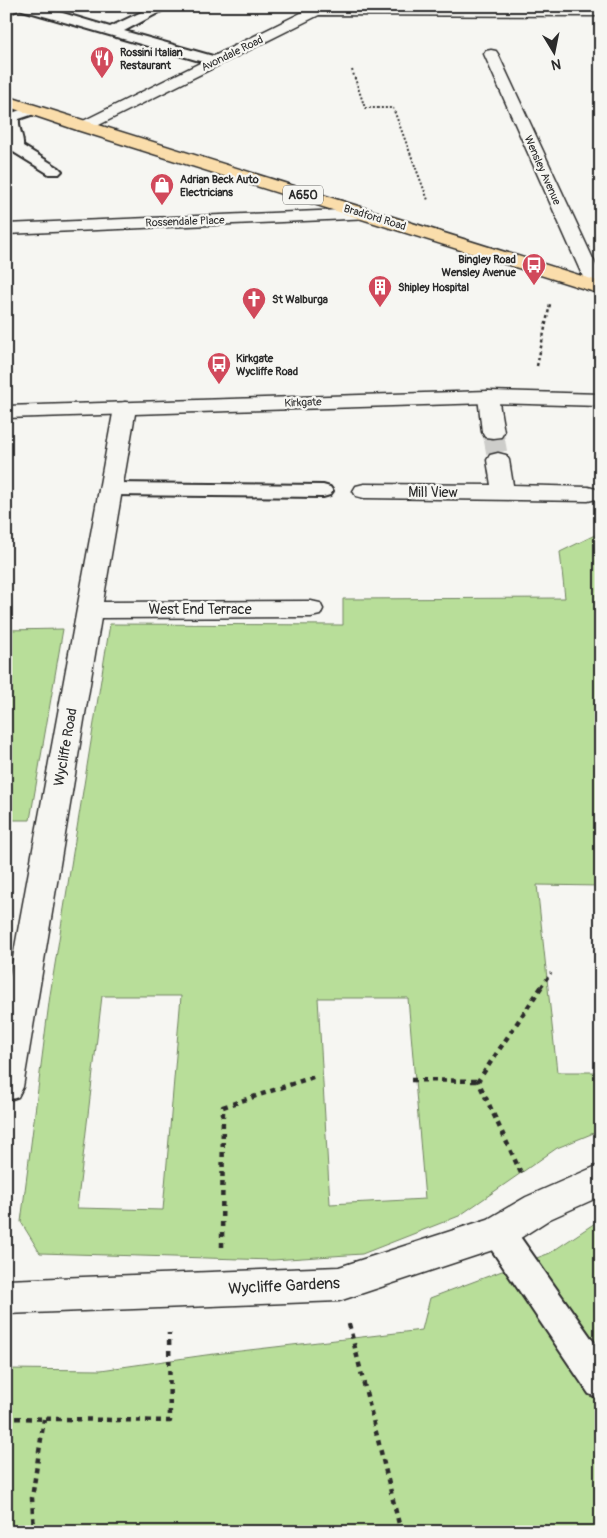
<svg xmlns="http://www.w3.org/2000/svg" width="607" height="1538" font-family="Pangolin,sans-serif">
<rect width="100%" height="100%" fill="#f6f6f2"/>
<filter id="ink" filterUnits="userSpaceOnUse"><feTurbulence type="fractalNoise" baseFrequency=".02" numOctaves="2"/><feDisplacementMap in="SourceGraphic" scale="10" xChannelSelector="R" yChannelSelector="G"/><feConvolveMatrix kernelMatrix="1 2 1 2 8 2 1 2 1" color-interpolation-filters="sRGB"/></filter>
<g filter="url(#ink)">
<path fill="#b8de99" stroke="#728462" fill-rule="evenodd" d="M601 532V886L537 885 557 1072H601V1130L557 1148 459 1216 362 1254 273 1260 40 1253 21 1222 50 995 110 624 343 625V599L565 598 560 552ZM102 996H181L163 1210 77 1208ZM318 998H408L425 1199 330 1204Z
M63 629 30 820H6V630Z
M601 1219V1532H6V1369L101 1370 206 1355 422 1330 430 1298 550 1253Z"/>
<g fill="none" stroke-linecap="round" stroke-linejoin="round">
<path stroke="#cdcdca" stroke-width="21" stroke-dasharray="21 11" stroke-linecap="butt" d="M493 432 498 460"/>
<g stroke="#2b2b2b" stroke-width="4">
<path id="lane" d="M18 6H39L110 27 154 6H171L124 31 220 58 222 61 215 65 210 64 19 9Z
M32 106 37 107 39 110 37 113 19 119C18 130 24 136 23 146L59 168 62 171 59 174H49L7 148 6 115Z
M110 483 323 485 330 487 333 491 330 495 323 497 110 495 103 493 100 489 103 485Z
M498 1217 509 1221 601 1352V1399L589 1394 487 1243 482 1232 487 1221Z"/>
</g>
<g stroke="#2b2b2b" stroke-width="3">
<path id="street" d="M6 6H23L21 9 6 15Z
M315 6 601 8V16L319 15 89 130H77L75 127 77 124Z
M491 50 496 51 498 54 601 276V291L589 290 587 286 484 54 486 51Z
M365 209 371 210 374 214 371 218 6 234V224Z
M488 391 495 393 498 397 504 432 501 437 493 438 485 437 482 432 478 397 481 393Z
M125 402 132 404 136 408 103 602 311 601 320 603 323 609 320 615 311 617 101 618 23 1087 18 1097 6 1101V996L114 408 118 404Z
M498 453 506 455 509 460 513 485 588 487 596 489 599 494 596 499 588 501 364 498 356 496 353 491 356 486 364 484 491 485 487 460 490 455Z
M601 1164V1196L550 1219 511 1244 339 1301 6 1314V1280L339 1267 488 1219 526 1197Z"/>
</g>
<g stroke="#2b2b2b" stroke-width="3">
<path id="secondary" d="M488 391 601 394V406L488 403 6 418V406Z"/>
</g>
<g stroke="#2b2b2b" stroke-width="3">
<path id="highway" d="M6 96 601 282V294L77 130 6 106Z"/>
</g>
<path stroke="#2b2b2b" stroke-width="2" stroke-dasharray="2 2" stroke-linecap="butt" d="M352 70 365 108H393L428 200"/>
<path stroke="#2b2b2b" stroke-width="2.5" stroke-dasharray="3 3" stroke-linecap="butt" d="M537 366 550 304"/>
<path stroke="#2b2b2b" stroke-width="3" stroke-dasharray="4 4" stroke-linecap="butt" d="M541 987 551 973"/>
<path stroke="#2b2b2b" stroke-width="4.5" stroke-dasharray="5 5" stroke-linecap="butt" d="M411 1080 478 1081
M521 1173 478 1081 542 986
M222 1247 223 1107 316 1076
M349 1324 401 1532
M6 1418 170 1421 169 1333
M34 1532 32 1498 44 1419"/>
<use href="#lane" fill="#f6f6f2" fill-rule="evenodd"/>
<use href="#street" fill="#f6f6f2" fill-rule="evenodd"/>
<use href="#secondary" fill="#f6f6f2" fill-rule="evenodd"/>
<use href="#highway" fill="#faddab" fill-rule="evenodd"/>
</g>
</g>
<defs>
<g id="restaurant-pin" transform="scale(1.25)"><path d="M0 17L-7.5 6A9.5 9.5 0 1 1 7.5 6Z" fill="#d1495b" stroke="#f6f6f2"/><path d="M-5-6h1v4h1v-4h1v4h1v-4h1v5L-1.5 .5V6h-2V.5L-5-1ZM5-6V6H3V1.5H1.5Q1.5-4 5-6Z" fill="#fff"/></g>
<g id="shop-pin" transform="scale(1.25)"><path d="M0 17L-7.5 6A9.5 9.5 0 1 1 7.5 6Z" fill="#d1495b" stroke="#f6f6f2"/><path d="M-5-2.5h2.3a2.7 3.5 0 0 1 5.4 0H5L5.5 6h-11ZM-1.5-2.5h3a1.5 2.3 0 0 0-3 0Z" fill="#fff"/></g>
<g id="bus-pin" transform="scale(1.25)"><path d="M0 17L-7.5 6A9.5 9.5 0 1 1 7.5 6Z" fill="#d1495b" stroke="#f6f6f2"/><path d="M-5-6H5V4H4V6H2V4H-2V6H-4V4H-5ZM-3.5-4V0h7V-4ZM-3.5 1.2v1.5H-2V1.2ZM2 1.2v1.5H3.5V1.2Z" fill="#fff"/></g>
<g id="building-pin" transform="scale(1.25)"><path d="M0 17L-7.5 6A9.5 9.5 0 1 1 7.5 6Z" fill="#d1495b" stroke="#f6f6f2"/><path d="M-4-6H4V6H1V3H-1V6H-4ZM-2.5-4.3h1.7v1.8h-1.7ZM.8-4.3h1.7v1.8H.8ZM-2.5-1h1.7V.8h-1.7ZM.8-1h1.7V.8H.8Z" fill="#fff"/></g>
<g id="church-pin" transform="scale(1.25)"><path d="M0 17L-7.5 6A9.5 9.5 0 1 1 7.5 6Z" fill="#d1495b" stroke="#f6f6f2"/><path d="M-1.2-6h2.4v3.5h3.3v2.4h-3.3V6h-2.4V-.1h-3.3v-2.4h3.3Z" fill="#fff"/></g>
</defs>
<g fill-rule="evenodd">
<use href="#restaurant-pin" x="102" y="58"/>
<use href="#shop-pin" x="162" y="185"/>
<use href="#bus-pin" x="534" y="265"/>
<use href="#building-pin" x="380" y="287"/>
<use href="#church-pin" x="254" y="299"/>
<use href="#bus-pin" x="219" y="364"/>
</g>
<g text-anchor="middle" stroke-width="4.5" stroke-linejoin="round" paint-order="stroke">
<g font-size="11" font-weight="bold" fill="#2b2b2b" stroke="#f6f6f2" text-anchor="start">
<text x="120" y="56">Rossini Italian<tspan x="120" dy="13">Restaurant</tspan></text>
<text x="180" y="183">Adrian Beck Auto<tspan x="180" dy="13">Electricians</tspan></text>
<text x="516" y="263" text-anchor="end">Bingley Road<tspan x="516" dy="13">Wensley Avenue</tspan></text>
<text x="398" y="291">Shipley Hospital</text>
<text x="272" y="303">St Walburga</text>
<text x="236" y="362">Kirkgate<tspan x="236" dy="13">Wycliffe Road</tspan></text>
</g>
<g font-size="11" fill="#2b2b2b" stroke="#f6f6f2">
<text transform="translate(232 53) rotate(-26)" y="4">Avondale Road</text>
<text transform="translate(543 170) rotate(66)" y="4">Wensley Avenue</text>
<text transform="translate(375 217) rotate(17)" y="4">Bradford Road</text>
<text transform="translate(185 221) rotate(-2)" y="4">Rossendale Place</text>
<text transform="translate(303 402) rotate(-2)" y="4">Kirkgate</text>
</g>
<rect fill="#f6f6f2" stroke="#686867" stroke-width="1" x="283" y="185.5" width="40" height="19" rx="4"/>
<g font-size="12" font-weight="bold" fill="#2b2b2b">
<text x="303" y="199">A650</text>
</g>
<g font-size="14" fill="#2b2b2b" stroke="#f6f6f2">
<text x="433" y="497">Mill View</text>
<text x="200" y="614">West End Terrace</text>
<text transform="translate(65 747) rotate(-80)" y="5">Wycliffe Road</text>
</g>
<g font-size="16" fill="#2b2b2b" stroke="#f6f6f2">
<text transform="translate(284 1285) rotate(-3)" y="6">Wycliffe Gardens</text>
</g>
</g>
<rect width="607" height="1538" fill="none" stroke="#f6f6f2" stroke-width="25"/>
<rect x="12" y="12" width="582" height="1513" fill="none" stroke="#2b2b2b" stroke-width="2" filter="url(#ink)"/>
<g transform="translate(554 52) rotate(170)" stroke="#f6f6f2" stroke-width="4" paint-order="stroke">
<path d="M0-4L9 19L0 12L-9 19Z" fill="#2b2b2b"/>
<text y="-8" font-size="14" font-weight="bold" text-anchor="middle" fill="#2b2b2b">N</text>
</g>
</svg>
